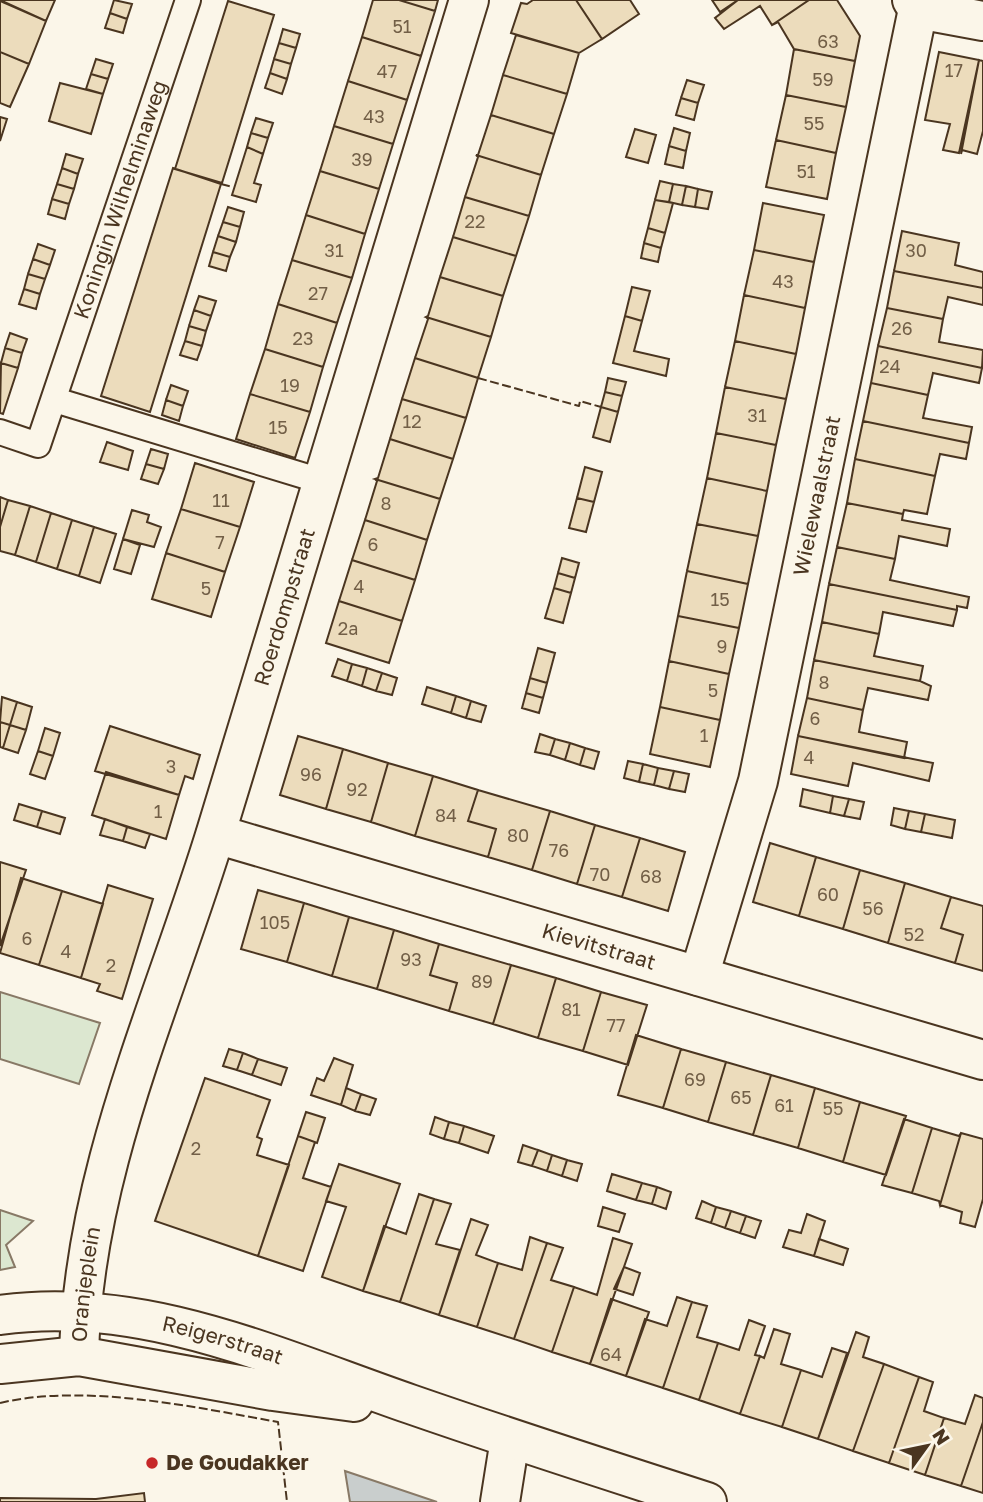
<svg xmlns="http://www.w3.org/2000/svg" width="983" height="1502" font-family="'Golos Text',sans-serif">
<rect width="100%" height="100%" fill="#fbf6e9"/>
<path fill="#dce7d0" stroke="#887966" stroke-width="2" d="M0 992 100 1023 79 1084 0 1059Z
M0 1210 33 1221 6 1245 15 1267 0 1270Z"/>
<path fill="#c9cecd" stroke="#887966" stroke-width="2" d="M345 1471 437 1502H350Z"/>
<path fill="#ecdcbc" stroke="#4a3520" stroke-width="2" d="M0 0H55L46 21Z
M114 0 132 4 127 19 110 13Z
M373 0H399L435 11 421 56 362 37Z
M399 0H438L435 11Z
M533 0H576L602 39 579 53 511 33 521 3 527 4Z
M576 0H630L639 14 602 39Z
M712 0H738L720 12Z
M738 0H809L772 25 760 6 724 29 715 18Z
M809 0H837L860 36 855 61 794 49 778 22 772 25Z
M0 1 46 21 29 64 0 52Z
M228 1 274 15 222 183 175 169Z
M110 13 127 19 123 33 105 28Z
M283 29 300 34 296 48 279 43Z
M516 35 579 53 567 94 503 75Z
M362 37 421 56 407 100 348 81Z
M279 43 296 48 291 64 274 59Z
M794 49 855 61 846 107 786 95Z
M0 52 29 64 10 107 0 103Z
M939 52 979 60 959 153 943 150 950 124 925 120Z
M96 59 113 64 108 79 91 74Z
M274 59 291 64 287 79 270 73Z
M979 60 983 61V131L977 154 962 150 961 154Z
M270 73 287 79 282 94 265 88Z
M91 74 108 79 103 94 86 89Z
M503 75 567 94 554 134 491 115Z
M687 80 704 85 698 103 681 98Z
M348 81 407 100 393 144 334 126Z
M60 83 103 94 91 134 49 121Z
M786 95 846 107 836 153 776 140Z
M681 98 698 103 694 120 676 115Z
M491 115 554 134 541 175 476 155H478Z
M0 117 7 119 0 141Z
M256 118 273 123 268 138 251 133Z
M334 126 393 144 379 189 320 171Z
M674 128 690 133 686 151 669 146Z
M635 129 656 135 648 163 626 157Z
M251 133 268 138 263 154 247 147Z
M776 140 836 153 827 199 766 187Z
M669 146 686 151 683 168 665 164Z
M247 147 263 154 254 183 261 185 256 202 232 195Z
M66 154 83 159 78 174 62 168Z
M476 155 541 175 529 216 465 197 478 157Z
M62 168 78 174 74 189 57 184Z
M173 168 221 184 150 412 101 396Z
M320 171 379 189 365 234 306 215Z
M660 181 673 184 669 202 655 200Z
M57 184 74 189 69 204 52 199Z
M673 184 686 186 682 205 669 202Z
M686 186 698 189 695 207 682 205Z
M698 189 712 192 708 209 695 207Z
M465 197 529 216 516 256 453 237Z
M52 199 69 204 65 219 48 214Z
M655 200 673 203 665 233 648 228Z
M763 203 824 215 814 262 754 250Z
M228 207 244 212 240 227 223 222Z
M306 215 365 234 352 278 292 260Z
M223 222 240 227 236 242 218 236Z
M648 228 665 233 661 248 644 243Z
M902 231 959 243 955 265 983 272V288L894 271Z
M218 236 236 242 230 257 213 252Z
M453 237 516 256 503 296 440 277Z
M644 243 661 248 658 262 641 258Z
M38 244 55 250 50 265 33 259Z
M754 250 814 262 805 308 744 295Z
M213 252 230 257 226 271 209 266Z
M33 259 50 265 45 279 28 274Z
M292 260 352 278 337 323 278 304Z
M894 271 983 288V305L948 297 943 319 887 308Z
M28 274 45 279 40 294 24 289Z
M440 277 503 296 491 337 426 317 428 316Z
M632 287 650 291 642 321 625 316Z
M24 289 40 294 36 309 19 304Z
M744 295 805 308 796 354 735 341Z
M199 296 216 301 211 316 194 310Z
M278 304 337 323 323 367 265 349Z
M887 308 943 319 939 342 983 350 982 368 878 346Z
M194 310 211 316 206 331 189 326Z
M625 316 642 321 634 351 669 359 666 376 613 363Z
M426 317 491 337 478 378 415 358 428 319Z
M189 326 206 331 202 346 185 341Z
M10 333 27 339 22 353 5 348Z
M185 341 202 346 197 360 180 355Z
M735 341 796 354 786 399 725 387Z
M878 346 982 368 979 383 933 373 928 395 871 383Z
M5 348 22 353 18 368 1 363Z
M265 349 323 367 310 412 250 394Z
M415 358 478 378 466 418 402 399Z
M1 363 18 368 3 414 0 413Z
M608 378 626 382 622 396 605 392Z
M871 383 928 395 923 418 972 427 969 443 863 421Z
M171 385 188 391 183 406 166 400Z
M725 387 786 399 776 445 716 433Z
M605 392 622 396 618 412 601 407Z
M250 394 310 412 295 458 236 439Z
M402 399 466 418 453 459 390 439Z
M166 400 183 406 179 421 162 415Z
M601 407 618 412 610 442 593 437Z
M863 421 969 443 966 459 940 454 935 476 855 459Z
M716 433 776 445 767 491 707 478Z
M390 439 453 459 440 499 375 479 378 478Z
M107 442 133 451 128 470 100 462Z
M151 449 168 454 164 469 146 464Z
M855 459 935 476 927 514 904 510 903 514 847 503Z
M195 463 254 482 240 527 181 509Z
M146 464 164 469 158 484 141 479Z
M585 467 602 472 594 502 577 498Z
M707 478 767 491 758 536 697 524Z
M375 479 440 499 427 540 365 520 377 481Z
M0 497 8 500 0 527Z
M577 498 594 502 586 532 569 528Z
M8 500 30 506 15 555 0 551V527Z
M847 503 903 514 902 520 950 529 947 546 899 536 895 559 837 547Z
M30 506 51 513 36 562 15 555Z
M181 509 240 527 225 572 166 553Z
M132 510 149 515 147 522 161 527 154 547 123 539Z
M51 513 72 520 57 569 36 562Z
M72 520 94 527 79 576 57 569Z
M365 520 427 540 415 580 352 560Z
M697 524 758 536 748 584 687 571Z
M94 527 116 534 100 583 79 576Z
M123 539 140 545 131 574 114 569Z
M837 547 895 559 890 580 969 597 967 608 957 606V610L829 584Z
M166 553 225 572 211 617 152 599Z
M562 558 579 563 575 578 558 573Z
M352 560 415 580 402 621 339 601Z
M687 571 748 584 739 628 678 616Z
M558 573 575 578 571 593 554 588Z
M829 584 957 610 953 626 883 612 879 634 822 622Z
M554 588 571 593 563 623 545 618Z
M339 601 402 621 389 663 326 643Z
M678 616 739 628 729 674 669 661Z
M822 622 879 634 874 656 923 666 920 681 814 660Z
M538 648 555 653 547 683 530 678Z
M338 659 352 664 347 681 332 676Z
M814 660 920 681 931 686 928 700 868 688 863 710 807 698Z
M669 661 729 674 720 720 660 707Z
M352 664 367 668 362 686 347 681Z
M367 668 382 673 376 691 362 686Z
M382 673 397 678 392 695 376 691Z
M530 678 547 683 543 698 526 693Z
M427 687 456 696 451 713 422 704Z
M526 693 543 698 539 713 522 708Z
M456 696 471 701 466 718 451 713Z
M2 697 17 702 10 725 0 722Z
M807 698 863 710 859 732 907 742 904 758 798 736Z
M471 701 486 706 481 722 466 718Z
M17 702 32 707 26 730 10 725Z
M660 707 720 720 710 767 650 754Z
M0 722 10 725 3 748 0 747Z
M10 725 26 730 18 753 3 748Z
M110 726 200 755 193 779 185 776 179 795 95 771Z
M45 728 60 733 53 756 38 751Z
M540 734 555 739 550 755 535 752Z
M298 736 343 749 326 809 280 795Z
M798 736 933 763 929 781 853 763 848 786 791 774Z
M555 739 570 743 565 760 550 755Z
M570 743 585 748 580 765 565 760Z
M585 748 599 752 594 769 580 765Z
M343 749 388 763 371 822 326 809Z
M38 751 53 756 45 779 30 774Z
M628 761 643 764 639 782 624 778Z
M388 763 433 776 415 836 371 822Z
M643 764 658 768 654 785 639 782Z
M658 768 674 771 669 789 654 785Z
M674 771 689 774 685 792 669 789Z
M106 772 179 795 166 839 92 815Z
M433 776 478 790 468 821 496 829 488 857 415 836Z
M803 789 833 796 830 813 800 806Z
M478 790 550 811 532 870 488 857 496 829 468 821Z
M833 796 849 799 844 816 830 813Z
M849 799 864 802 860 819 844 816Z
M19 804 42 811 37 827 14 820Z
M894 808 909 811 905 829 891 825Z
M42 811 65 818 60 834 37 827Z
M550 811 595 825 577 884 532 870Z
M909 811 925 814 921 832 905 829Z
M925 814 955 820 952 838 921 832Z
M105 819 127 827 123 841 100 835Z
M595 825 640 838 622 897 577 884Z
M127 827 150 834 145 848 123 841Z
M640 838 685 852 668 911 622 897Z
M770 843 816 857 799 916 753 902Z
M816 857 860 870 843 929 799 916Z
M0 862 26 870 0 946Z
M860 870 905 883 888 943 843 929Z
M21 878 62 891 39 965 0 953Z
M905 883 951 897 941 928 963 935 955 963 888 943Z
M108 885 153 899 122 999 97 991 100 984 81 978Z
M258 890 304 903 287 962 241 949Z
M62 891 103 904 81 978 39 965Z
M951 897 983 906V971L955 963 963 935 941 928Z
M304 903 349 917 332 976 287 962Z
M349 917 394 930 377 989 332 976Z
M394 930 439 944 430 975 457 983 449 1011 377 989Z
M439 944 511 965 493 1024 449 1011 457 983 430 975Z
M511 965 556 978 538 1038 493 1024Z
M556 978 601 992 583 1051 538 1038Z
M601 992 647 1005 628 1065 583 1051Z
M636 1035 681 1049 663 1108 618 1095Z
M229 1049 243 1053 237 1070 223 1066Z
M681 1049 726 1062 708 1122 663 1108Z
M243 1053 258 1059 252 1075 237 1070Z
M334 1058 353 1065 341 1105 311 1095 317 1078 324 1081Z
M258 1059 287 1068 281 1085 252 1075Z
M726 1062 771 1075 753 1135 708 1122Z
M771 1075 815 1088 798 1148 753 1135Z
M205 1078 270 1100 257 1137 262 1139 257 1155 289 1165 258 1256 155 1221Z
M346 1088 361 1094 355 1111 341 1105Z
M815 1088 860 1102 843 1162 798 1148Z
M361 1094 376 1099 370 1115 355 1111Z
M860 1102 906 1116 886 1175 843 1162Z
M306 1112 325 1118 317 1143 298 1136Z
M435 1117 449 1122 444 1139 430 1134Z
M904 1119 932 1128 912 1193 882 1185Z
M449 1122 464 1126 459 1143 444 1139Z
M464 1126 494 1136 488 1153 459 1143Z
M932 1128 959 1136 961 1133 940 1205 939 1201 912 1193Z
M961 1133 983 1139V1199L975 1227 960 1223 962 1212 940 1205Z
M298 1136 315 1142 303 1178 331 1187 303 1271 258 1256Z
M523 1145 538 1150 532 1166 518 1162Z
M538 1150 552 1155 547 1171 532 1166Z
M552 1155 567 1160 562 1176 547 1171Z
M567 1160 582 1164 577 1181 562 1176Z
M339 1164 400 1184 363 1291 322 1277 346 1207 326 1201Z
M612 1174 642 1183 636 1200 607 1191Z
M642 1183 657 1187 652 1204 636 1200Z
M657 1187 671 1192 666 1209 652 1204Z
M419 1194 434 1199 400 1302 363 1291 384 1226 406 1234Z
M434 1199 451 1204 436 1244 460 1250 439 1315 400 1302Z
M702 1201 716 1207 711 1223 696 1218Z
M603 1207 625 1214 619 1232 598 1226Z
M716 1207 731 1211 725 1228 711 1223Z
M731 1211 746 1216 740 1233 725 1228Z
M807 1214 825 1221 814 1256 783 1247 789 1230 801 1233Z
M746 1216 761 1221 755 1238 740 1233Z
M471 1219 488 1225 476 1255 498 1263 477 1327 439 1315Z
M530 1237 547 1243 514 1339 477 1327 498 1263 522 1270Z
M613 1238 632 1244 590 1364 552 1352 574 1287 597 1295Z
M819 1239 848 1249 843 1265 814 1256Z
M547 1243 563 1248 551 1280 574 1287 552 1352 514 1339Z
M624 1267 640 1273 633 1295 614 1289Z
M677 1297 692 1302 663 1388 626 1376 645 1319 667 1326Z
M611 1299 649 1312 626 1376 590 1364Z
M692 1302 707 1306 697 1337 718 1343 699 1400 663 1388Z
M749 1320 765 1326 755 1355 760 1356 740 1414 699 1400 718 1343 739 1350Z
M774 1329 790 1334 781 1364 801 1370 782 1427 740 1414 760 1356 764 1358Z
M856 1332 869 1337 863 1357 884 1364 853 1451 818 1439Z
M832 1348 847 1353 818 1439 782 1427 801 1370 822 1377Z
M884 1364 919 1377 889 1463 853 1451Z
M919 1377 933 1382 924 1411 944 1418 925 1475 889 1463Z
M975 1395 983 1398V1422L961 1486 925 1475 944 1418 965 1424Z
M983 1422V1493L961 1486Z
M144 1493 145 1502H0V1498L96 1499Z"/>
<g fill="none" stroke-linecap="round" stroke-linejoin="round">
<g stroke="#4a3520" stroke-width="28">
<g id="service">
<path d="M55 400 321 481"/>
<path id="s1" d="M0 432 38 445 188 0"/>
</g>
</g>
<g stroke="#4a3520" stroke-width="42">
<g id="minor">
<path d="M912 0 918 9 983 21"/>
<path id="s2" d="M216 834 983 1060"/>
<path id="s3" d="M699 976 758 781 918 9"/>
<path id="s4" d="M79 1356C83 1171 164 1003 217 829 302 553 384 276 469 0"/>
<path d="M500 1502 510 1439"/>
</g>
</g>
<g stroke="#4a3520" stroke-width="42">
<g id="secondary">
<path id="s5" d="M0 1315C143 1295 277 1358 410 1404 508 1438 607 1470 707 1502"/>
<path d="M0 1364 79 1356 273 1391 354 1402"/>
</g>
</g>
<use href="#service" stroke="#fbf6e9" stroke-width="24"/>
<use href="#minor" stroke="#fbf6e9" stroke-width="38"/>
<use href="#secondary" stroke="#fbf6e9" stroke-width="38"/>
<path stroke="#4a3520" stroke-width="2" stroke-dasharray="9 3.5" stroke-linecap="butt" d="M221 184 233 187
M478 378 579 406 580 401 601 407
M0 1403C84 1383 194 1407 278 1422L287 1502"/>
</g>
<circle fill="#c62828" stroke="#fbf6e9" stroke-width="2.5" cx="152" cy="1463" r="7"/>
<g text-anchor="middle" stroke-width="5" stroke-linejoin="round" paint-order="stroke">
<g font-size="18" fill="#725f47">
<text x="402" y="33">51</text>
<text x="828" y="48">63</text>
<text x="954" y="77">17</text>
<text x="387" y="78">47</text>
<text x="823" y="86">59</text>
<text x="374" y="123">43</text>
<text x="814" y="130">55</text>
<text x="362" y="166">39</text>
<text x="806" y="178">51</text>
<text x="475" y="228">22</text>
<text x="334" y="257">31</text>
<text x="916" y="257">30</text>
<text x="783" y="288">43</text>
<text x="318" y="300">27</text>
<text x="902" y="335">26</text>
<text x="303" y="345">23</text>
<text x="890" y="373">24</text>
<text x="290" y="392">19</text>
<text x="757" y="422">31</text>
<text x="412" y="428">12</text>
<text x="278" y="434">15</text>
<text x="221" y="507">11</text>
<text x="386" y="510">8</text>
<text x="220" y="549">7</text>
<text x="373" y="551">6</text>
<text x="359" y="593">4</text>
<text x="206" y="595">5</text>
<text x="720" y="606">15</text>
<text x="348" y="635">2a</text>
<text x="722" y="653">9</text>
<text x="824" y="689">8</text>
<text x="713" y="697">5</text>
<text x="815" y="725">6</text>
<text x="704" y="742">1</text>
<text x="809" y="764">4</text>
<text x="171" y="773">3</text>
<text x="311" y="781">96</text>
<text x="357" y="796">92</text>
<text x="158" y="818">1</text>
<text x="446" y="822">84</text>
<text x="518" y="842">80</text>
<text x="559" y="857">76</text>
<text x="600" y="881">70</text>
<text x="651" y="883">68</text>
<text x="828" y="901">60</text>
<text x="873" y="915">56</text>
<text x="275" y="929">105</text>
<text x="914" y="941">52</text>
<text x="27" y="945">6</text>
<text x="66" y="958">4</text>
<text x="411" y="966">93</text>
<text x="111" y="972">2</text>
<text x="482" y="988">89</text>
<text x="571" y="1016">81</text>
<text x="616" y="1032">77</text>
<text x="695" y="1086">69</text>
<text x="741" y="1104">65</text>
<text x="784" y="1112">61</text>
<text x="833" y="1115">55</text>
<text x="196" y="1155">2</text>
<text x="611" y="1361">64</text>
</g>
<g font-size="21" fill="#4a3520" stroke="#fbf6e9">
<text dy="7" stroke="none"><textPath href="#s1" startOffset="299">Koningin Wilhelminaweg</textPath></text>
<text dy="7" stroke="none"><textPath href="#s3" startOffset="495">Wielewaalstraat</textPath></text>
<text dy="7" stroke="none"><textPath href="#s4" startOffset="779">Roerdompstraat</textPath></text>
<text dy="7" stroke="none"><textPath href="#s2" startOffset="399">Kievitstraat</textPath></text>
<text dy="7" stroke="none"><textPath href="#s4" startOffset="72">Oranjeplein</textPath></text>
<text dy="7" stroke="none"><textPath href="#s5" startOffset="226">Reigerstraat</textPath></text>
</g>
<g font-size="21" font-weight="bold" fill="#4a3520" stroke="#fbf6e9" text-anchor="start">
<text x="166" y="1470">De Goudakker</text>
</g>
</g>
<g transform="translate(927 1446) rotate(57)" stroke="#fbf6e9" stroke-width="5" paint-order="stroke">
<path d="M0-5L12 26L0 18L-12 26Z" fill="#4a3520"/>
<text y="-10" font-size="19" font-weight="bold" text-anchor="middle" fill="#4a3520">N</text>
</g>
</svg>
